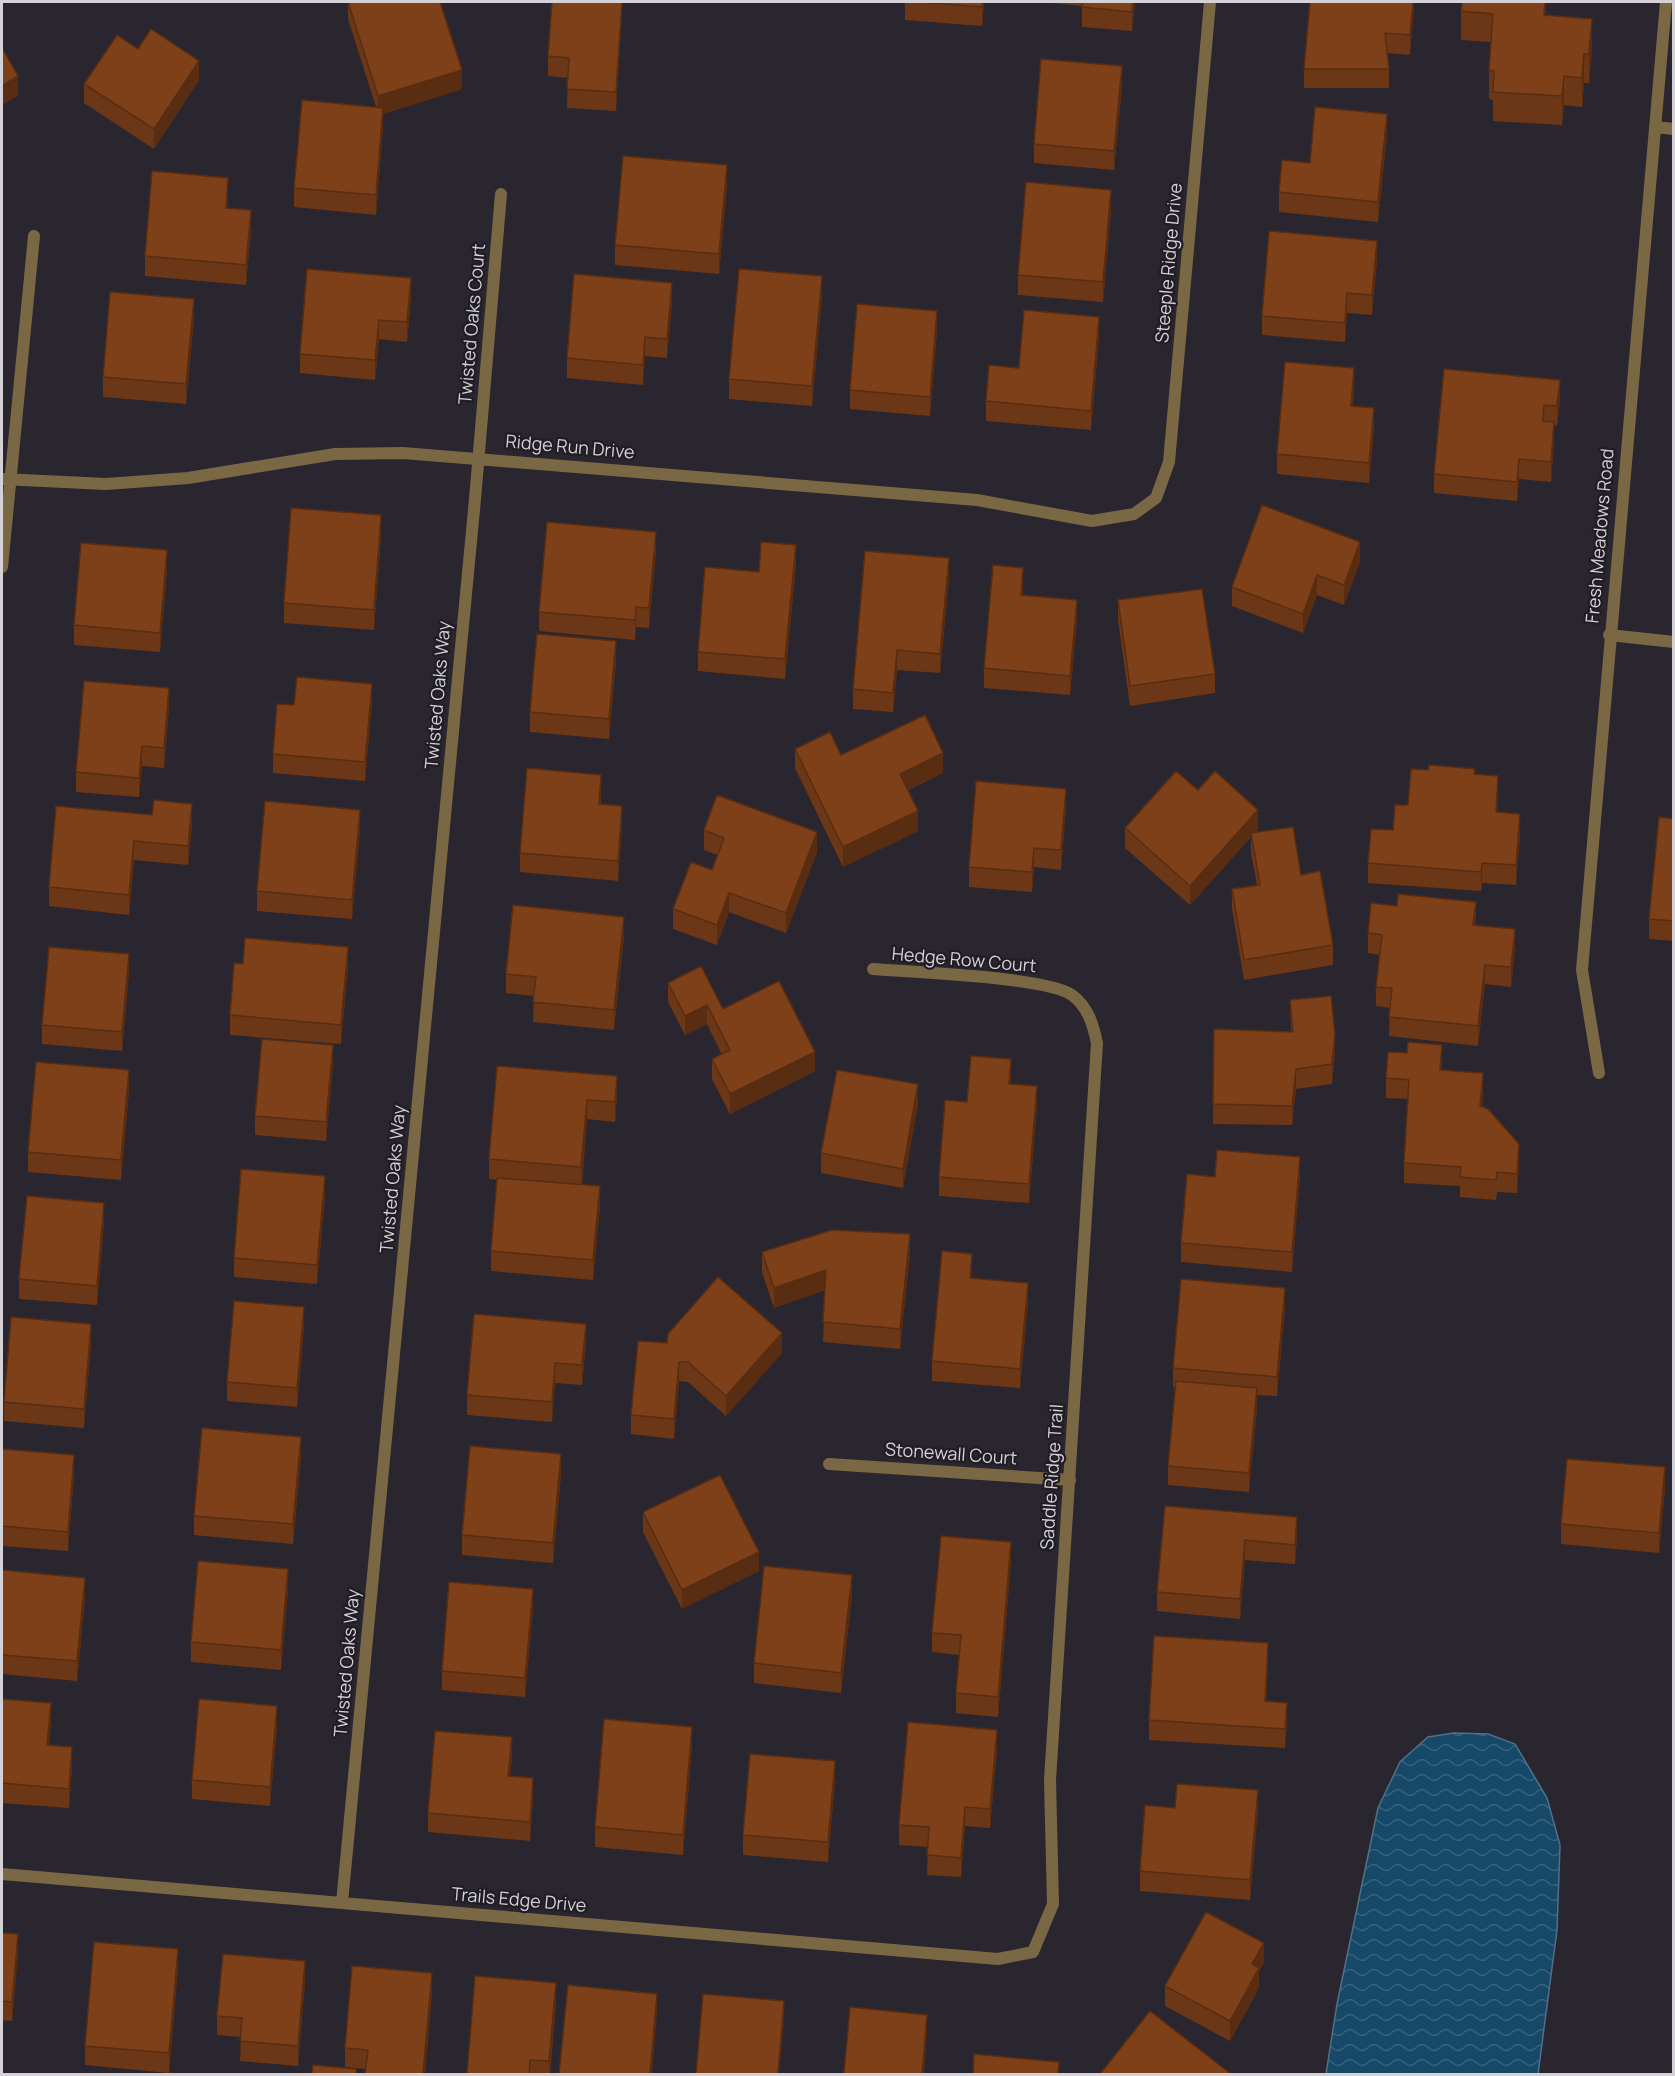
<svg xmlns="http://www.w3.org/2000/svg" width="1675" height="2076" font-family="Manrope,sans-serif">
<defs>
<pattern id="water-waves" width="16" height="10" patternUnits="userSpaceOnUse" patternTransform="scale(1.5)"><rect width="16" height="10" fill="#164867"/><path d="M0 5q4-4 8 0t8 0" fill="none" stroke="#37617c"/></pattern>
</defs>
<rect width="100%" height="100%" fill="#2a262f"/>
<path fill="url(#water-waves)" stroke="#4f7189" stroke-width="1.5" d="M1454 1733 1488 1734 1515 1744 1547 1798 1560 1845 1557 1930 1538 2074H1326L1337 2004 1378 1808 1400 1762 1428 1737Z"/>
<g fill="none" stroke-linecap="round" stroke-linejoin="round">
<path stroke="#7a6845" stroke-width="12" d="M1655 127 1674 129
M2 479 106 484 188 478 335 454 403 453 977 500 1092 521 1134 514 1156 498 1169 462 1210 2
M2 567 34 236
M1609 635 1674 642
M1599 1073 1582 970 1666 2
M829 1464 1070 1480
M2 1874 998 1959 1033 1952 1053 1904 1050 1780 1097 1043C1093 1024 1088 1007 1072 995 1047 977 911 972 873 969
M342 1903 475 499 501 194"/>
</g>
<path fill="#6c3716" d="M348 2H440L462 89 383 114V127L376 215 294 207V188L376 107 348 19Z
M622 2 616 111 567 108 568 78 548 76V56Z
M905 2H984L982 26 905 20Z
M1043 2H1135L1132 31 1082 27V6Z
M1414 2 1410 55 1387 53 1389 69V88H1304V69Z
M1546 2V15L1592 48 1589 83H1584L1582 107 1564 105 1562 125 1493 121V100L1489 99V70L1491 42 1461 40V11Z
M138 49 199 80 154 149 84 103V84Z
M1122 86 1114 170 1034 163V144Z
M1387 134 1378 222 1279 212V192L1310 163Z
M727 185 719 274 615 265V245Z
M228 198 227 208 251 230 246 285 145 276V256Z
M1111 210 1103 302 1018 295V275Z
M1377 260 1372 315 1347 313 1345 342 1262 335V316Z
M822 295 812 406 729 399V379Z
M411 297 407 342 379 339 375 380 300 373V354Z
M672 302 667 358 645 356 643 385 567 378V358Z
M194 319 186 404 103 397V377Z
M937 331 930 416 850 409V390Z
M1099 337 1091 430 986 421V401Z
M1444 369 1560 400 1557 426 1554 425V442L1551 482 1519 479 1517 501 1434 493V474Z
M1354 388 1353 406 1374 428 1369 483 1277 474V454Z
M381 535 374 630 284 623V603Z
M656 551 649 628 636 627 635 640 539 631V612Z
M1360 562 1344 605 1317 595 1303 633 1232 606V587Z
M796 565 785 679 698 671V652L759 572Z
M167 570 160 652 74 645V625Z
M949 578 940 673 897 670 893 712 853 709V689Z
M1023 587 1022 595 1077 619 1070 695 984 688V668Z
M1118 600 1215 674V693L1130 706 1118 620Z
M616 661 609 739 530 732V712Z
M372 703 365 781 273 773V754L294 705Z
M169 708 164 768 142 766 139 797 76 792V772Z
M795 749 841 755 943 773 908 790 918 831 843 867 795 768Z
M1475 774 1498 796 1497 812 1520 834 1516 885 1482 883 1481 891 1368 883V863L1393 830 1408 805Z
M1198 790 1258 829 1255 833 1301 875 1333 945V965L1244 980 1232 909V889L1257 885 1251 853V837L1190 905 1125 848V828Z
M601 795V804L622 826 618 881 520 872V853Z
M56 806 192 824 188 865 134 860 129 915 49 906V887Z
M1066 808 1061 870 1034 867 1032 892 969 887V867Z
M1674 819V941L1649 939V919Z
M360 829 352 919 257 911V891Z
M704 830 817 852 786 933 729 912 717 945 673 929V909L712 870 718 855 704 850Z
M1475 925 1515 948 1511 987 1485 984 1478 1046 1389 1036 1390 1008 1376 1006V987L1380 955 1368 953V933Z
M624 936 614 1030 533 1022 534 996 506 993V974Z
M348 966 341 1044 230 1035V1015Z
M129 973 122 1051 42 1044V1025Z
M668 983 723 1009 815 1071 730 1114 712 1079V1059L722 1055 707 1024 685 1035 668 1002Z
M1290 1000 1335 1053 1332 1084 1296 1089 1292 1125 1213 1124 1214 1029 1291 1032Z
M1442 1064 1441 1070 1483 1092 1482 1106 1519 1164 1517 1193 1497 1192 1496 1200 1460 1197V1186L1404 1183V1163L1408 1099 1386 1098V1078Z
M333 1065 326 1141 255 1135V1116Z
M497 1066 617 1096 615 1122 587 1119 582 1185 600 1206 593 1280 491 1271V1251L497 1180 489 1179V1159Z
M1011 1079 1010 1084 1037 1106 1029 1203 939 1196V1177L967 1102Z
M129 1090 121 1180 28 1172V1152Z
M918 1104 903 1188 821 1173V1153Z
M1300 1177 1292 1272 1181 1262V1243Z
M325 1196 317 1284 234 1277V1258Z
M104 1223 97 1305 19 1299V1279Z
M762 1252 910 1254 900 1349 823 1342 825 1290 774 1308 762 1272Z
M971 1278 1028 1302 1020 1388 932 1381V1361Z
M1285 1308 1277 1396 1257 1395V1407L1249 1492 1168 1485V1466L1175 1388 1173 1387V1368Z
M304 1327 297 1407 227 1401V1382Z
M638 1341 782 1353 726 1416 688 1382 679 1381 674 1439 631 1434V1415Z
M586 1343 582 1385 555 1383 552 1422 467 1415V1395Z
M91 1344 84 1428 4 1421V1402Z
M2 1456 74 1475 68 1551 2 1546Z
M301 1457 293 1544 194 1535V1516Z
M561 1474 553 1563 462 1555V1535Z
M1665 1487 1659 1553 1561 1544V1524Z
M1165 1506 1297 1537 1295 1564 1245 1560 1240 1619 1157 1611V1592Z
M643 1512 759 1571 682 1609 643 1532Z
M1011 1562 998 1717 956 1713V1693L959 1655 932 1652V1633Z
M2 1570 85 1597 77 1681 2 1674Z
M288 1589 281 1670 191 1662V1642Z
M852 1595 841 1693 754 1683V1663Z
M533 1609 525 1697 442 1690V1671Z
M1268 1662 1266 1701 1287 1722 1285 1748 1149 1740V1720Z
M2 1699 51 1723 49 1745 72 1767 69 1808 2 1803Z
M277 1726 270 1806 192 1799V1780Z
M692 1746 683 1855 595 1847V1827Z
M997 1749 990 1828 965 1826 961 1877 927 1875 928 1847 899 1845V1825Z
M512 1757 510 1776 533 1798 530 1841 428 1832V1813Z
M835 1781 828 1862 743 1855V1835Z
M1175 1808 1258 1810 1250 1900 1140 1891V1871Z
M2 1933 18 1954 12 2021 2 2020Z
M1264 1963 1259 1971V1988L1230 2041 1165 2006V1986Z
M178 1969 169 2073 85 2065V2046Z
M305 1981 298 2066 240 2061 241 2037 217 2035V2016Z
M432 1992 425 2074H365L366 2069 345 2067V2048Z
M556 2003 550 2074H467Z"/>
<path fill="#582d12" d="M622 2V14L616 111V92Z
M983 2H984L982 26V7Z
M1133 2H1135L1132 31V12Z
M1413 2H1414V10L1410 55V35Z
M1545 2H1546V20L1544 15Z
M1592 19V48L1589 83V54Z
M1584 54V83L1582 107V78Z
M199 61V80L154 149V129Z
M1122 66V86L1114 170V151Z
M462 70V89L383 114V127L376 215 378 96Z
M18 76V96L2 105V86Z
M1564 76V105L1562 125V96Z
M1387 114V134L1378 222V202Z
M727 165V185L719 274V254Z
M228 178V198L226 228V208Z
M1111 190V210L1103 302V282Z
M251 210V230L246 285V265Z
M1377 241V260L1372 315V295Z
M822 276V295L812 406V386Z
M411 278V297L407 342V322Z
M672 283V302L667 358V339Z
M1347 293V313L1345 342V323Z
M194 299V319L186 404V384Z
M937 311V331L930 416V397Z
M1099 317V337L1091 430V411Z
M379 320V339L375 380V360Z
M645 337V356L643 385V365Z
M1354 368V388L1351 426V406Z
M1560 380V400L1557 426V406Z
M1374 408V428L1369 483V463Z
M1554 422V442L1551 482V462Z
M1519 459V479L1517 501V482Z
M381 515V535L374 630V610Z
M656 532V551L649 628V608Z
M1360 542V562L1344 605V585Z
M796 545V565L785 679V659Z
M167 550V570L160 652V633Z
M949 558V578L940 673V654Z
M1023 568V587L1021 615V595Z
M1317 575V595L1303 633V614Z
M1077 600V619L1070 695V676Z
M636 607V627L635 640V620Z
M616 641V661L609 739V719Z
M897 650V670L893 712V693Z
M372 684V703L365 781V762Z
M169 688V708L164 768V748Z
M142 746V766L139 797V778Z
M943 753V773L900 793V774Z
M601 775V795L599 824V804Z
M1498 776V796L1496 832V812Z
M1066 789V808L1061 870V850Z
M192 804V824L188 865V846Z
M622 806V826L618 881V861Z
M360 810V829L352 919V900Z
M1258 810V829L1252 836 1251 833V837L1190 905V886Z
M918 811V831L843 867V847Z
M1520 814V834L1516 885V865Z
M817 832V852L786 933V913Z
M134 841V860L129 915V895Z
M1034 848V867L1032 892V872Z
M1482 863V883L1481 891V872Z
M729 893V912L717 945V925Z
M1476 902V922L1473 944V925Z
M624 917V936L614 1030V1010Z
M1515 929V948L1511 987V967Z
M348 947V966L341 1044V1025Z
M129 954V973L122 1051V1032Z
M1485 965V984L1478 1046V1026Z
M707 1005V1024L685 1035V1016Z
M1335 1034V1053L1332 1084V1064Z
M333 1045V1065L326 1141V1122Z
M1442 1045V1064L1440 1090V1070Z
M815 1052V1071L730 1114V1094Z
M1011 1059V1079L1009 1103V1084Z
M1296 1069V1089L1292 1125V1106Z
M129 1070V1090L121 1180V1160Z
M1483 1073V1092L1480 1125V1106Z
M617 1076V1096L615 1122V1102Z
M918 1084V1104L903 1188V1169Z
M1037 1086V1106L1029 1203V1184Z
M587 1100V1119L581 1187V1167Z
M1519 1144V1164L1517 1193V1174Z
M1300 1157V1177L1292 1272V1252Z
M325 1176V1196L317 1284V1265Z
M600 1186V1206L593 1280V1260Z
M104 1203V1223L97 1305V1286Z
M910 1234V1254L900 1349V1329Z
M972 1254V1274L970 1297V1278Z
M826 1270V1289L774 1308V1288Z
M1028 1283V1302L1020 1388V1369Z
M1285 1288V1308L1277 1396V1377Z
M304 1307V1327L297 1407V1388Z
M91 1324V1344L84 1428V1409Z
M586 1324V1343L582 1385V1365Z
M782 1333V1353L726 1416V1396Z
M679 1362V1381L674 1439V1419Z
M555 1363V1383L552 1422V1402Z
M1257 1388V1407L1249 1492V1473Z
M301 1437V1457L293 1544V1524Z
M561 1454V1474L553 1563V1543Z
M74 1455V1475L68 1551V1532Z
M1665 1467V1487L1659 1553V1533Z
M1297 1517V1537L1295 1564V1545Z
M1245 1540V1560L1240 1619V1599Z
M1011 1542V1562L998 1717V1697Z
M759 1552V1571L682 1609V1590Z
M288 1569V1589L281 1670V1650Z
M852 1575V1595L841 1693V1673Z
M85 1578V1597L77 1681V1661Z
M533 1589V1609L525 1697V1678Z
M1268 1643V1662L1265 1721V1701Z
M51 1703V1723L47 1765V1745Z
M1287 1703V1722L1285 1748V1729Z
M277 1706V1726L270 1806V1787Z
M692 1727V1746L683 1855V1835Z
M997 1730V1749L990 1828V1809Z
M512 1737V1757L508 1796V1776Z
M72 1747V1767L69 1808V1789Z
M835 1761V1781L828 1862V1842Z
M533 1778V1798L530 1841V1822Z
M1258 1790V1810L1250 1900V1880Z
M965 1807V1826L961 1877V1858Z
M18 1934V1954L12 2021V2002Z
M1264 1943V1963L1259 1971V1988L1230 2041V2021L1252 1964Z
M178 1949V1969L169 2073V2053Z
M305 1961V1981L298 2066V2046Z
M432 1973V1992L425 2074H423Z
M556 1983V2003L549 2074V2061Z
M657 1994V2014L652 2074H650Z
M784 2001V2021L779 2074H778Z
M927 2015V2034L924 2074H922Z"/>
<path fill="#7e4019" stroke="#582d12" stroke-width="1.5" d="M348 2H440L462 70 378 96Z
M552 2H622L616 92 567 89 569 58 548 56Z
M921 2H983L982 7Z
M1083 2H1133L1132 12 1082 7Z
M1310 2H1413L1410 35 1385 33 1389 69H1304Z
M1462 2H1545L1544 15 1592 19 1589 54H1584L1582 78 1564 76 1562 96 1493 92 1494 71 1489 70 1493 14 1461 11Z
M151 29 199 61 154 129 84 84 117 35 138 49Z
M2 48 18 76 2 86Z
M1041 59 1122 66 1114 151 1034 144Z
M302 100 383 108 376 195 294 188Z
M1315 107 1387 114 1378 202 1279 192 1282 160 1310 163Z
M623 156 727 165 719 254 615 245Z
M152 171 228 178 226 208 251 210 246 265 145 256Z
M1026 182 1111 190 1103 282 1018 275Z
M1269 231 1377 241 1372 295 1347 293 1345 323 1262 316Z
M307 269 411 278 407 322 379 320 375 360 300 354Z
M739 269 822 276 812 386 729 379Z
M574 274 672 283 667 339 645 337 643 365 567 358Z
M110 292 194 299 186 384 103 377Z
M857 304 937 311 930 397 850 390Z
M1024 310 1099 317 1091 411 986 401 989 365 1019 368Z
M1285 362 1354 368 1351 406 1374 408 1369 463 1277 454Z
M1444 369 1560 380 1557 406 1544 405 1543 421 1554 422 1551 462 1519 459 1517 482 1434 474Z
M1262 505 1360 542 1344 585 1317 575 1303 614 1232 587Z
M291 508 381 515 374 610 284 603Z
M547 522 656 532 649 608 636 607 635 620 539 612Z
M761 542 796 545 785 659 698 652 705 567 759 572Z
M81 543 167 550 160 633 74 625Z
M865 551 949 558 940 654 897 650 893 693 853 689Z
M993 565 1023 568 1021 595 1077 600 1070 676 984 668Z
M1202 589 1215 674 1130 686 1118 600Z
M537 634 616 641 609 719 530 712Z
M297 677 372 684 365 762 273 754 277 704 294 705Z
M84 681 169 688 164 748 142 746 139 778 76 772Z
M925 715 943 753 900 774 918 811 843 847 795 749 830 732 841 755Z
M1429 765 1475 769 1474 774 1498 776 1496 812 1520 814 1516 865 1482 863 1481 872 1368 863 1371 829 1393 830 1395 805H1408L1411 769 1428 770Z
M527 768 601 775 599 804 622 806 618 861 520 853Z
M1176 771 1198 790 1215 771 1258 810 1190 886 1125 828Z
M976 781 1066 789 1061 850 1034 848 1032 872 969 867Z
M717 795 817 832 786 913 729 893 717 925 673 909 691 862 712 870 724 838 704 830Z
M154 800 192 804 188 846 134 841 129 895 49 887 56 806 152 815Z
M265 801 360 810 352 900 257 891Z
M1659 817 1674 819V921L1649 919Z
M1293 827 1301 875 1320 871 1333 945 1244 960 1232 889 1260 885 1251 833Z
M1398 894 1476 902 1473 925 1515 929 1511 967 1485 965 1478 1026 1389 1017 1392 988 1376 987 1382 935 1368 933 1371 903 1397 906Z
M513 905 624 917 614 1010 533 1002 536 977 506 974Z
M245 938 348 947 341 1025 230 1015 234 963 243 964Z
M49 947 129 954 122 1032 42 1025Z
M701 966 723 1009 779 981 815 1052 730 1094 712 1059 730 1050 707 1005 685 1016 668 983Z
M1331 996 1335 1034 1332 1064 1296 1069 1292 1106 1213 1104 1214 1029 1293 1032 1290 1000Z
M262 1039 333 1045 326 1122 255 1116Z
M1408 1042 1442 1045 1440 1070 1483 1073 1480 1106 1488 1109 1519 1144 1517 1174 1497 1172 1496 1180 1460 1177 1461 1167 1404 1163 1409 1080 1386 1078 1388 1052 1407 1053Z
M971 1056 1011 1059 1009 1084 1037 1086 1029 1184 939 1177 945 1100 967 1102Z
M36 1062 129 1070 121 1160 28 1152Z
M497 1066 617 1076 615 1102 587 1100 581 1167 489 1159Z
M837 1070 918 1084 903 1169 821 1153Z
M1217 1150 1300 1157 1292 1252 1181 1243 1187 1174 1215 1177Z
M241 1169 325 1176 317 1265 234 1258Z
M497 1178 600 1186 593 1260 491 1251Z
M27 1196 104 1203 97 1286 19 1279Z
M832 1230 910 1234 900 1329 823 1322 826 1270 774 1288 762 1252Z
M942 1251 972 1254 970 1278 1028 1283 1020 1369 932 1361Z
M718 1277 782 1333 726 1396 688 1362H679L674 1419 631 1415 638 1341 667 1343 668 1334Z
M1181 1279 1285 1288 1277 1377 1173 1368Z
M234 1301 304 1307 297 1388 227 1382Z
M474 1314 586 1324 582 1365 555 1363 552 1402 467 1395Z
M11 1317 91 1324 84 1409 4 1402Z
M1176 1381 1257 1388 1249 1473 1168 1466Z
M202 1428 301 1437 293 1524 194 1516Z
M470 1446 561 1454 553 1543 462 1535Z
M2 1449 74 1455 68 1532 2 1526Z
M1567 1459 1665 1467 1659 1533 1561 1524Z
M720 1475 759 1552 682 1590 643 1512Z
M1165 1506 1297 1517 1295 1545 1245 1540 1240 1599 1157 1592Z
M941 1536 1011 1542 998 1697 956 1693 961 1635 932 1633Z
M198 1561 288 1569 281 1650 191 1642Z
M764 1566 852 1575 841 1673 754 1663Z
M2 1570 85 1578 77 1661 2 1655Z
M449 1582 533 1589 525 1678 442 1671Z
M1154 1636 1268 1643 1265 1701 1287 1703 1285 1729 1149 1720Z
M2 1699 51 1703 47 1745 72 1747 69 1789 2 1783Z
M199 1699 277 1706 270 1787 192 1780Z
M604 1719 692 1727 683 1835 595 1827Z
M908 1722 997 1730 990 1809 965 1807 961 1858 927 1855 929 1827 899 1825Z
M435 1731 512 1737 508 1776 533 1778 530 1822 428 1813Z
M750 1754 835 1761 828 1842 743 1835Z
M1177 1784 1258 1790 1250 1880 1140 1871 1145 1805 1175 1808Z
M1206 1912 1264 1943 1252 1964 1259 1968 1230 2021 1165 1986Z
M2 1933 18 1934 12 2002 2 2001Z
M94 1942 178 1949 169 2053 85 2046Z
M223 1954 305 1961 298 2046 240 2041 242 2018 217 2016Z
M352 1966 432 1973 423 2074H365L368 2050 345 2048Z
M475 1976 556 1983 549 2061 530 2060 529 2074H467Z
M568 1985 657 1994 650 2074H559Z
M703 1994 784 2001 778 2074H696Z
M850 2007 927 2015 922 2074H844Z
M1150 2011 1231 2074H1100Z
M974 2054 1059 2062 1058 2074H973Z
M313 2065 356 2069V2074H312Z"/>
<g text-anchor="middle" stroke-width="4.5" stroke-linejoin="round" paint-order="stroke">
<g font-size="18" fill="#d4d1d7" stroke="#201d25">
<text transform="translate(1169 263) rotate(-85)" y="6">Steeple Ridge Drive</text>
<text transform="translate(472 324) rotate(-85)" y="6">Twisted Oaks Court</text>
<text transform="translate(570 447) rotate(5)" y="6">Ridge Run Drive</text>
<text transform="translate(1600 536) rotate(-85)" y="6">Fresh Meadows Road</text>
<text transform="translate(438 695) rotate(-85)" y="6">Twisted Oaks Way</text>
<text transform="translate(964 960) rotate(5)" y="6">Hedge Row Court</text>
<text transform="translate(393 1179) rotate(-85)" y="6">Twisted Oaks Way</text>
<text transform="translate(951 1454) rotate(4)" y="6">Stonewall Court</text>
<text transform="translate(1052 1477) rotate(-86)" y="6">Saddle Ridge Trail</text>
<text transform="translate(347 1663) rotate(-85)" y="6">Twisted Oaks Way</text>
<text transform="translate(519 1900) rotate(5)" y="6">Trails Edge Drive</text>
</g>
</g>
<rect width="1675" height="2076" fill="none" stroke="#d4d1d7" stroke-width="6"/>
</svg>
